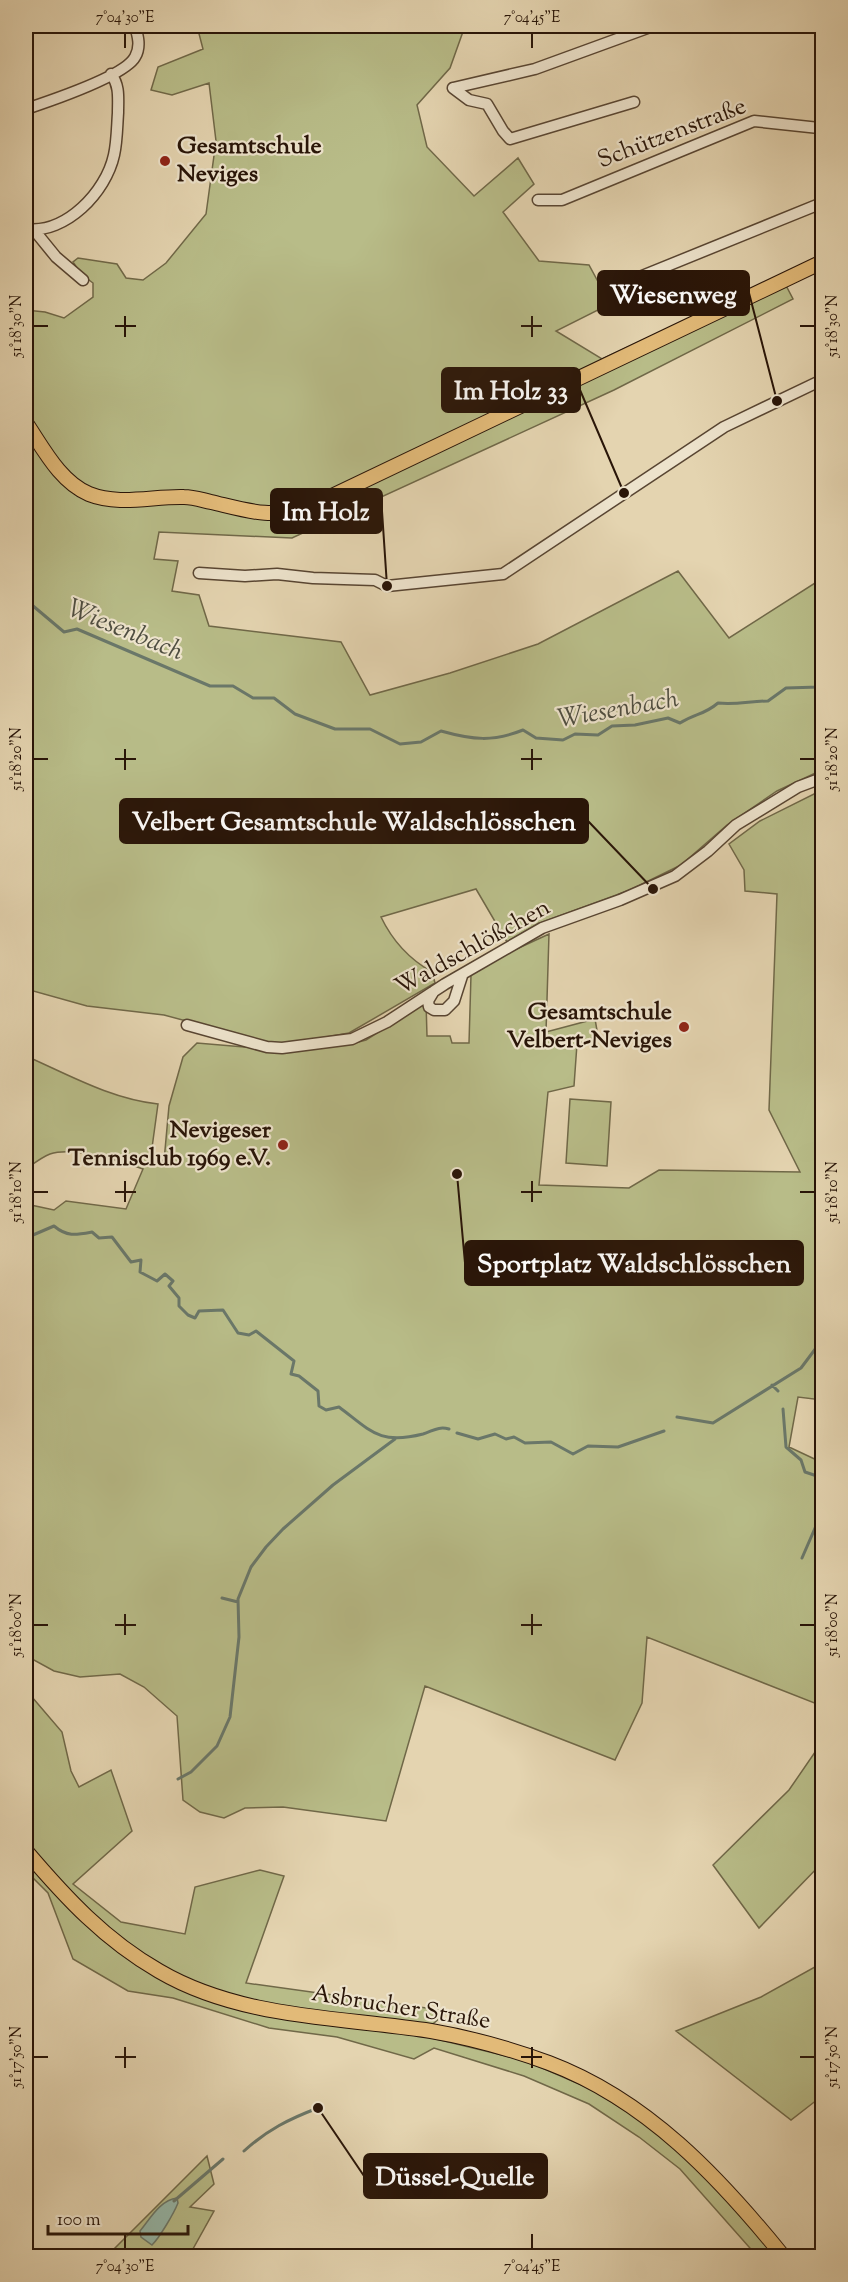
<svg xmlns="http://www.w3.org/2000/svg" width="848" height="2282" viewBox="0 0 848 2282" font-family="'Sorts Mill Goudy',serif">
  <style>
    .green { fill: #b8bc88; stroke: #706848; stroke-width: 1.5 }
    .water { fill: #95b8aa; stroke: #6a7769; stroke-width: 1.5 }
    .lines { fill: none; stroke-linecap: round; stroke-linejoin: round }
    .stream { stroke: #6a7769; stroke-width: 3 }
    .minor-casing { stroke: #584532; stroke-width: 13 }
    .major-casing { stroke: #291508; stroke-width: 16 }
    .minor { stroke: #ede3cc; stroke-width: 10 }
    .major { stroke: #e2ba78; stroke-width: 14 }
    .ticks { fill: none; stroke: #291508; stroke-width: 2 }
    .poi-dot { fill: #8f2418; stroke: #ede3cc; stroke-width: 2 }
    .labels { text-anchor: middle; dominant-baseline: central; stroke-width: 4.5; stroke-linejoin: round; paint-order: stroke }
    .street-label { font-size: 24px; fill: #291508; stroke: #ede3cc }
    .poi-label { font-size: 24px; font-weight: bold; fill: #291508; stroke: #ede3cc; text-anchor: end }
    .water-label { font-size: 26px; font-style: italic; fill: #4f4e41; stroke: #ede3cc }
    .leader { fill: none; stroke: #291508; stroke-width: 2 }
    .callout-dot { fill: #291508; stroke: #ede3cc; stroke-width: 2 }
    .callout { fill: #291508; stroke: #291508; stroke-width: 2 }
    .callout-label { font-size: 26px; text-anchor: middle; font-weight: bold; fill: #fff }
    .neatline { fill: none; stroke: #291508; stroke-width: 2 }
    .ticks-label { font-size: 15px; text-anchor: middle; fill: #291508 }
  </style>
  <rect width="100%" height="100%" fill="#e4d4b0"/>
  <filter id="stains"><feTurbulence type="fractalNoise" baseFrequency=".00333" numOctaves="4"/><feColorMatrix values="0 0 0 0 .2 0 0 0 0 .09 0 0 0 0 .02 0 0 0 .5 -.17"/></filter>
  <radialGradient id="worn" r=".72"><stop offset=".6" stop-color="#630" stop-opacity="0"/><stop offset="1" stop-color="#630" stop-opacity=".3"/></radialGradient>
  <path class="green" d="M197 26H465L450 68 417 105 427 147 474 196 518 158 534 184 503 212 539 261 589 265 610 304 556 331 602 359 781 276 793 299 614 390 292 538 159 532 154 559 178 561 172 591 199 595 209 626 341 642 370 695 450 673 538 644 678 571 729 638 815 583H822V770L777 791 727 825 681 865 630 890 540 923 507 942 476 889 381 917C393 942 409 959 432 972L435 983 349 1033 285 1044 268 1043 164 1015 87 1006 26 989V310L45 312 64 318 93 297V283L81 274 73 262 78 258 117 264 126 278 143 280 166 263 206 214 216 141 209 83 172 95 151 90 158 67 203 49Z
    M822 790V1400L798 1397 789 1447 821 1462 822 1706 647 1637 642 1703 615 1760 425 1686 386 1821 283 1807 245 1808 224 1818 200 1812 183 1800 177 1716 144 1687 120 1674 80 1677 54 1671 32 1659 26 1643V1204L54 1210 66 1201 126 1209 143 1169C120 1161 74 1146 50 1154 42 1157 33 1164 26 1169V996L28 997 26 1056C69 1075 111 1099 158 1104L151 1155 164 1161 169 1106 183 1057 197 1043 291 1051 351 1044 366 1040 426 1002 427 1036H450L452 1043H469L471 975 510 952 549 934 546 1032 595 1019 598 1036 577 1044 574 1086 548 1092 539 1185 629 1188 659 1170 800 1172 769 1110 777 894 745 891 744 870 729 844 760 821Z
    M570 1099 611 1102 607 1166 566 1163Z
    M26 1690 62 1732 71 1771 79 1787 111 1770 132 1831 73 1884 121 1922 185 1934 195 1887 260 1870 284 1876 246 1983 448 2011 420 2035 526 2061 593 2090 645 2123 691 2160 748 2221 776 2256H757L680 2169 639 2137 589 2104 524 2076 434 2048 414 2059 337 2037 269 2028 173 1998 128 1991 73 1959 48 1893 26 1871Z
    M822 1742V1863L759 1928 713 1865 789 1790Z
    M822 1963V2096L791 2120 676 2031 761 1997Z
    M207 2156 214 2184 190 2207 214 2211 189 2256H107Z"/>
  <path class="water" d="M177 2198 178 2203C174 2213 160 2237 152 2245L141 2237 140 2231C150 2219 160 2200 177 2198Z"/>
  <g class="lines">
    <path class="stream" d="M26 600 64 632 77 629 210 686H233L253 698H274L295 714 335 729H370L400 744 421 742 441 731C473 740 493 742 523 730L536 738 563 740 575 734 598 735 612 726 635 725 668 718 680 723C696 713 704 715 718 703 736 705 751 701 768 701L786 688 819 687 822 685
      M26 1238 54 1226C67 1237 76 1235 92 1232L99 1238 112 1237 131 1262 141 1260 140 1272 157 1281 165 1274 173 1281 169 1286 179 1298V1306L188 1315 195 1318 199 1311 223 1310 238 1333 249 1335 256 1331 294 1361 291 1374 299 1376 318 1391 319 1406 326 1410 339 1407C371 1431 379 1445 423 1434 433 1431 438 1426 449 1429
      M822 1321 819 1326 822 1334
      M772 1385 778 1391
      M783 1409 786 1447 801 1460 805 1472 817 1476 822 1484
      M677 1417 713 1423 801 1368 822 1340
      M457 1433 478 1439 495 1434 506 1439 514 1437 525 1443 551 1442 573 1454 588 1446 618 1447 664 1431
      M802 1558 819 1519 822 1517
      M222 1598 238 1602
      M178 1779 191 1772 217 1746 230 1717 239 1637 238 1599 251 1567 266 1547 283 1529 333 1485 395 1439
      M244 2151C267 2130 289 2119 318 2108
      M174 2201 223 2159"/>
    <g class="minor-casing">
      <path id="minor" d="M453 88 469 100 487 104 503 131 510 139 634 102
        M453 88 535 69 653 26
        M26 109C47 102 125 76 135 57 141 47 138 36 135 26
        M538 200H562L754 121 819 128 822 131
        M26 229C66 234 106 192 114 155 117 142 117 127 118 113 118 98 120 86 111 74
        M34 230 56 257 83 280
        M620 285 822 203
        M199 573 245 576 277 574 313 578 375 580 387 586 503 574 724 427 822 380
        M434 991 428 1001 429 1007 434 1010H445L454 1001 462 976
        M187 1025 267 1047 282 1048 352 1039 387 1022 445 984 542 928 620 900 675 876 708 851 736 825 798 787 822 778"/>
    </g>
    <g class="major-casing">
      <path id="major" d="M26 423C43 448 60 482 89 494 119 506 153 496 184 497 193 497 202 500 211 502 249 511 270 519 309 507L822 262
        M26 1851C66 1898 105 1940 159 1971 241 2019 341 2017 431 2031 472 2038 511 2049 549 2063 647 2100 719 2177 783 2256"/>
    </g>
    <use href="#minor" class="minor"/>
    <use href="#major" class="major"/>
  </g>
  <path class="ticks" d="M125 33V48M532 33V48M125 316V337M532 316V337M33 326H48M115 326H136M521 326H542M800 326H815M125 749V770M532 749V770M33 759H48M115 759H136M521 759H542M800 759H815M125 1181V1202M532 1181V1202M33 1192H48M115 1192H136M521 1192H542M800 1192H815M125 1614V1635M532 1614V1635M33 1625H48M115 1625H136M521 1625H542M800 1625H815M125 2047V2068M532 2047V2068M33 2057H48M115 2057H136M521 2057H542M800 2057H815M125 2234V2249M532 2234V2249"/>
  <g class="poi-dot">
    <circle cx="165" cy="161" r="6"/>
    <circle cx="684" cy="1027" r="6"/>
    <circle cx="283" cy="1145" r="6"/>
  </g>
  <g class="labels">
    <g class="street-label">
      <text transform="translate(672 134) rotate(-21)">Schützenstraße</text>
      <text transform="translate(473 948) rotate(-29)">Waldschlößchen</text>
      <text transform="translate(401 2008) rotate(9)">Asbrucher Straße</text>
    </g>
    <g class="poi-label">
      <text x="177" y="147" text-anchor="start">Gesamtschule<tspan x="177" dy="28">Neviges</tspan></text>
      <text x="672" y="1013">Gesamtschule<tspan x="672" dy="28">Velbert-Neviges</tspan></text>
      <text x="271" y="1131">Nevigeser<tspan x="271" dy="28">Tennisclub 1969 e.V.</tspan></text>
    </g>
    <g class="water-label">
      <text transform="translate(125 631) rotate(22)">Wiesenbach</text>
      <text transform="translate(618 710) rotate(-10)">Wiesenbach</text>
    </g>
  </g>
  <path class="leader" d="M777 401L749 293M624 493L580 390M387 586L382 511M653 889L588 821M457 1174L465 1263M318 2108L364 2176"/>
  <g class="callout-dot">
    <circle cx="777" cy="401" r="6"/>
    <circle cx="624" cy="493" r="6"/>
    <circle cx="387" cy="586" r="6"/>
    <circle cx="653" cy="889" r="6"/>
    <circle cx="457" cy="1174" r="6"/>
    <circle cx="318" cy="2108" r="6"/>
  </g>
  <g class="callout">
    <rect x="598" y="271" width="151" height="44" rx="6"/>
    <rect x="442" y="368" width="138" height="44" rx="6"/>
    <rect x="271" y="489" width="111" height="44" rx="6"/>
    <rect x="120" y="799" width="468" height="44" rx="6"/>
    <rect x="465" y="1241" width="338" height="44" rx="6"/>
    <rect x="364" y="2154" width="183" height="44" rx="6"/>
  </g>
  <g class="callout-label">
    <text x="673" y="303">Wiesenweg</text>
    <text x="511" y="399">Im Holz 33</text>
    <text x="326" y="520">Im Holz</text>
    <text x="354" y="830">Velbert Gesamtschule Waldschlösschen</text>
    <text x="634" y="1272">Sportplatz Waldschlösschen</text>
    <text x="455" y="2185">Düssel-Quelle</text>
  </g>
  <rect width="848" height="2282" fill="none" stroke="#e4d4b0" stroke-width="66"/>
  <path d="M48 2225v9h140v-9" fill="none" stroke="#291508" stroke-width="3"/>
  <text x="57" y="2225" font-size="18" fill="#291508" stroke="#ede3cc" stroke-width="4.5" paint-order="stroke">100 m</text>
  <rect x="33" y="33" width="782" height="2216" class="neatline"/>
  <g class="ticks-label">
    <text x="125" y="22">7°04'30"E</text>
    <text x="532" y="22">7°04'45"E</text>
    <text transform="translate(16 326) rotate(-90)" y="5">51°18'30"N</text>
    <text transform="translate(832 326) rotate(-90)" y="5">51°18'30"N</text>
    <text transform="translate(16 759) rotate(-90)" y="5">51°18'20"N</text>
    <text transform="translate(832 759) rotate(-90)" y="5">51°18'20"N</text>
    <text transform="translate(16 1192) rotate(-90)" y="5">51°18'10"N</text>
    <text transform="translate(832 1192) rotate(-90)" y="5">51°18'10"N</text>
    <text transform="translate(16 1625) rotate(-90)" y="5">51°18'00"N</text>
    <text transform="translate(832 1625) rotate(-90)" y="5">51°18'00"N</text>
    <text transform="translate(16 2057) rotate(-90)" y="5">51°17'50"N</text>
    <text transform="translate(832 2057) rotate(-90)" y="5">51°17'50"N</text>
    <text x="125" y="2271">7°04'30"E</text>
    <text x="532" y="2271">7°04'45"E</text>
  </g>
  <rect width="100%" height="100%" filter="url(#stains)"/>
  <rect width="100%" height="100%" fill="url(#worn)"/>
</svg>
